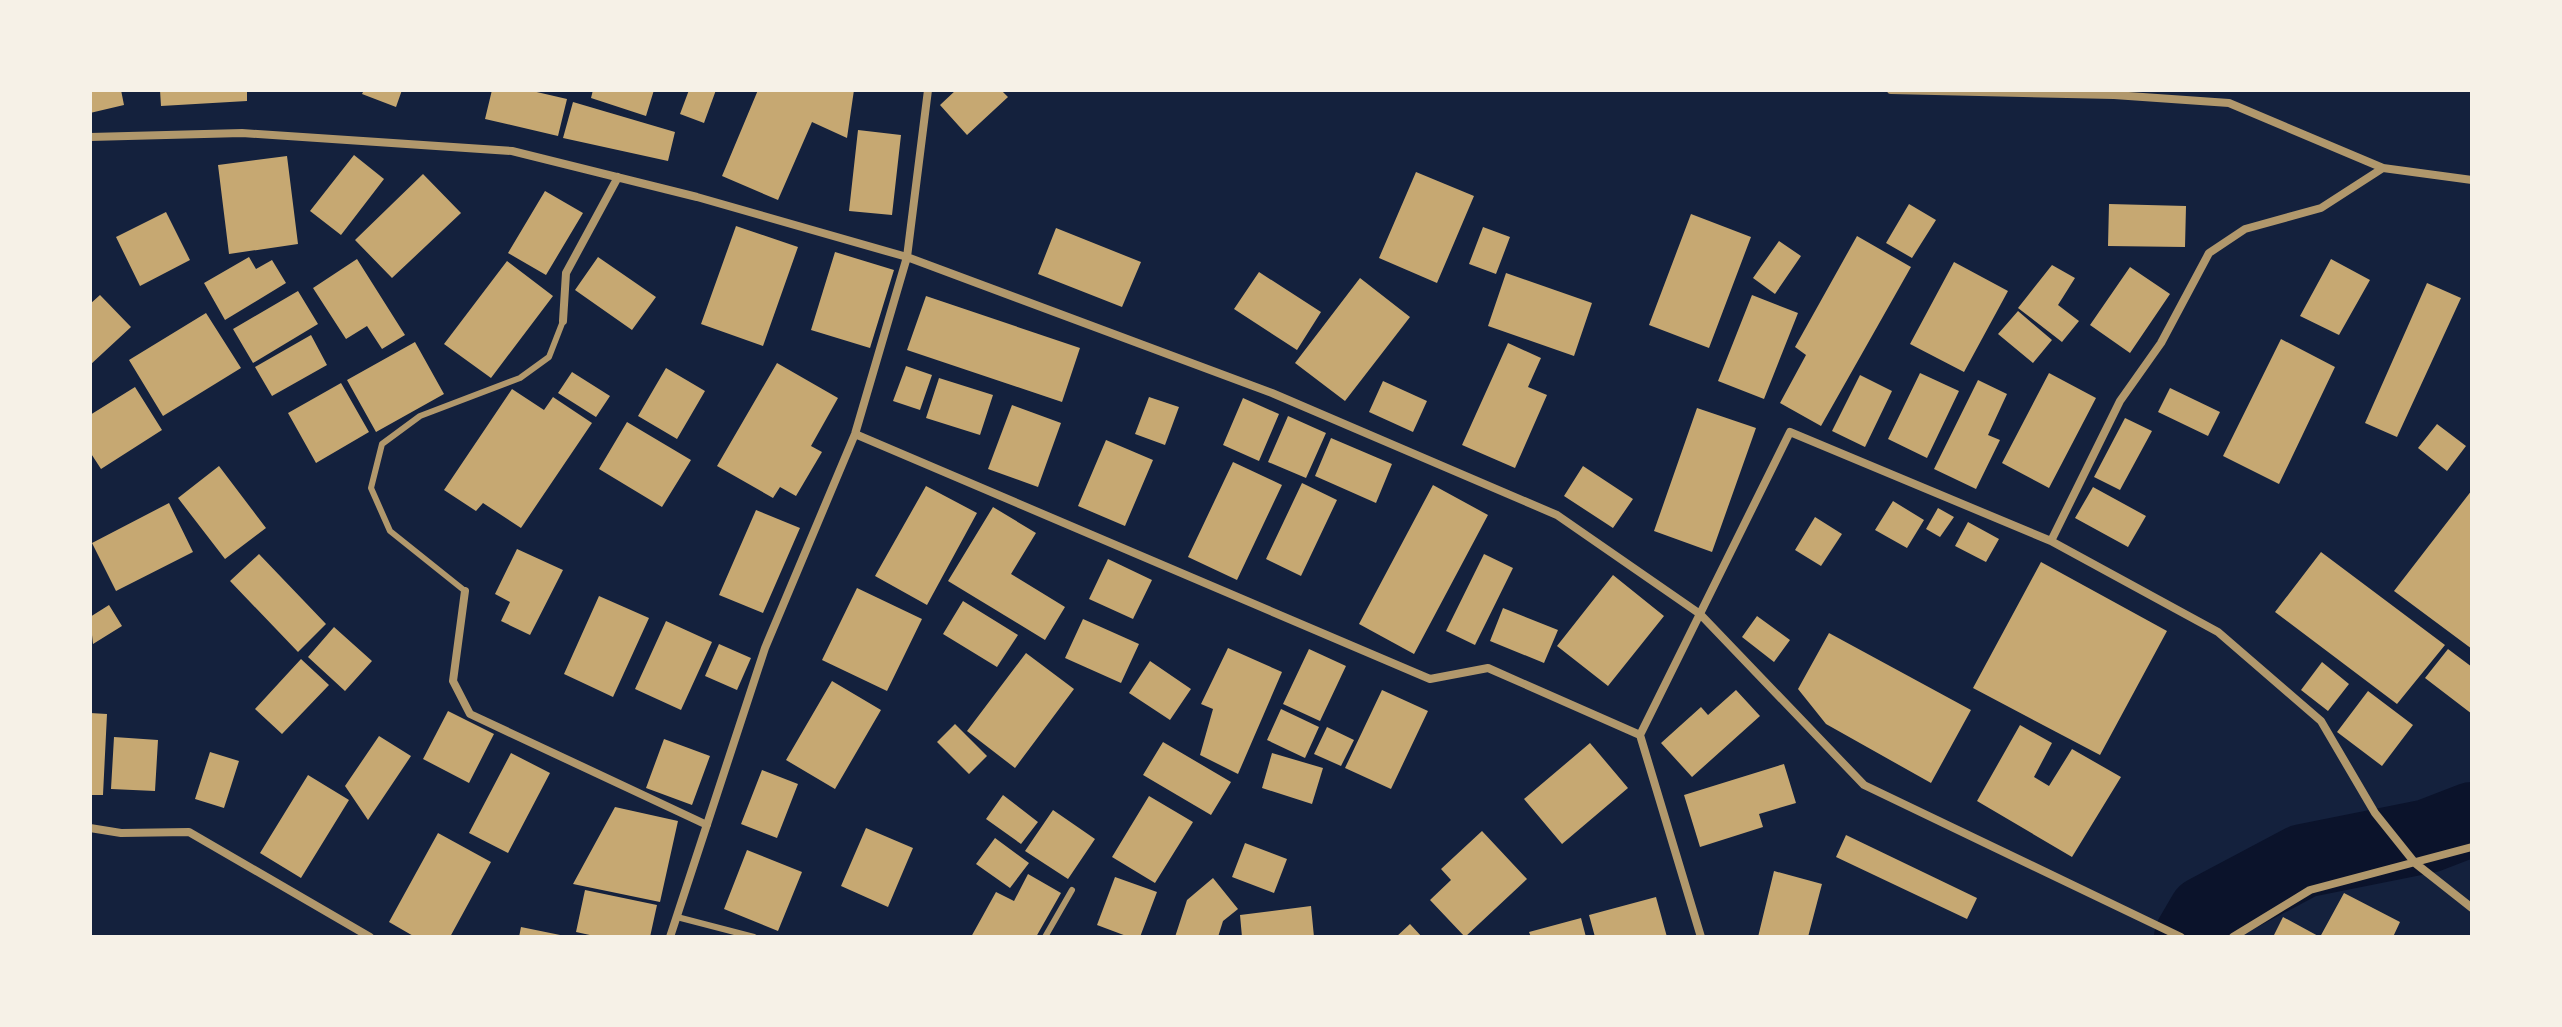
<svg xmlns="http://www.w3.org/2000/svg" width="2562" height="1027" viewBox="0 0 2562 1027" font-family="Manrope,sans-serif">
  <style>
    .lines { fill: none; stroke-linecap: round; stroke-linejoin: round }
    .river { stroke: #0b132b; stroke-width: 74 }
    .building { fill: #c6a872 }
    .service { stroke: #b1986c; stroke-width: 6 }
    .minor { stroke: #b1986c; stroke-width: 8 }
  </style>
  <rect width="100%" height="100%" fill="#14213d"/>
  <g class="lines">
    <path class="river" d="M2191 937 2205 913 2303 861 2428 836 2472 819"/>
  </g>
  <path class="building" d="M90 90H121L124 105 90 113Z
    M160 90H247V101L161 106Z
    M364 90H402L396 107 362 94Z
    M492 90H528L567 99 558 136 485 119Z
    M593 90H654L646 116 591 98Z
    M689 90H716L704 123 680 114Z
    M758 90H854L847 138 812 122 778 200 722 176Z
    M956 90H1001L1008 97 967 135 940 105Z
    M573 102 675 132 668 161 563 138Z
    M858 130 901 135 892 215 849 211Z
    M354 155 384 179 341 235 310 211Z
    M287 156 298 244 229 254 218 165Z
    M1416 172 1474 196 1437 283 1379 258Z
    M423 174 461 213 392 278 355 240Z
    M545 191 583 213 546 275 508 253Z
    M1909 204 1936 220 1912 258 1886 243Z
    M2109 204 2186 206 2185 247 2108 246Z
    M166 212 190 260 140 286 116 237Z
    M1691 214 1751 237 1709 348 1649 325Z
    M736 226 798 247 763 346 701 324Z
    M1483 227 1510 237 1496 274 1469 264Z
    M1056 228 1141 262 1122 307 1038 274Z
    M1857 236 1911 267 1821 426 1780 403 1806 355 1795 347Z
    M1779 241 1801 256 1775 294 1753 278Z
    M835 252 894 270 870 348 811 330Z
    M249 257 256 269 272 260 286 283 225 320 204 283Z
    M598 257 656 297 632 330 575 290Z
    M357 259 405 335 382 349 367 326 346 339 313 288Z
    M2331 259 2370 280 2339 335 2300 316Z
    M507 261 553 296 491 378 444 344Z
    M1954 262 2008 291 1964 372 1910 344Z
    M2052 265 2075 278 2058 305 2079 321 2062 342 2018 308Z
    M2130 267 2170 294 2130 353 2090 325Z
    M1259 272 1321 312 1297 350 1234 309Z
    M1506 273 1592 303 1574 356 1488 326Z
    M1360 278 1410 317 1345 401 1295 363Z
    M2427 283 2461 298 2397 437 2365 423Z
    M298 291 318 324 253 363 233 329Z
    M100 295 131 327 90 365V304Z
    M1752 295 1798 313 1764 399 1718 381Z
    M926 296 1080 348 1062 402 907 350Z
    M2018 311 2052 340 2033 363 1998 334Z
    M206 313 241 368 163 416 129 360Z
    M311 335 327 365 272 396 255 367Z
    M2281 339 2335 367 2279 484 2223 456Z
    M415 342 444 394 376 432 347 380Z
    M1508 343 1541 358 1528 387 1547 395 1515 468 1462 445Z
    M777 363 838 398 811 446 822 452 796 496 780 487 773 498 717 466Z
    M906 366 932 375 920 410 893 401Z
    M666 368 705 391 677 439 638 416Z
    M572 372 610 396 596 417 558 393Z
    M1920 373 1959 391 1927 458 1888 439Z
    M2049 373 2096 398 2049 488 2002 463Z
    M1860 375 1892 391 1865 447 1832 431Z
    M939 378 993 395 980 435 926 418Z
    M1978 380 2007 394 1988 435 2000 440 1976 489 1934 469Z
    M1383 381 1427 401 1413 432 1369 412Z
    M341 383 369 432 316 463 288 413Z
    M135 387 162 430 101 469 90 452V415Z
    M2170 388 2220 412 2208 436 2158 412Z
    M512 389 544 410 553 397 592 423 521 528 483 503 476 511 444 490Z
    M1149 397 1179 407 1165 445 1135 434Z
    M1243 398 1279 414 1259 461 1223 445Z
    M1012 405 1061 423 1038 487 988 469Z
    M1697 408 1756 428 1712 552 1654 531Z
    M1288 416 1326 433 1306 478 1268 462Z
    M2125 418 2152 431 2120 490 2094 477Z
    M627 422 691 460 662 507 599 469Z
    M2437 424 2466 446 2447 471 2418 448Z
    M1331 438 1392 464 1376 503 1315 476Z
    M1106 440 1153 460 1125 526 1078 506Z
    M1233 462 1282 485 1237 580 1188 557Z
    M219 466 266 528 225 559 178 498Z
    M1583 466 1633 499 1613 528 1564 496Z
    M1302 483 1337 500 1301 576 1266 559Z
    M1433 485 1488 515 1414 654 1359 624Z
    M926 486 977 513 927 605 875 576Z
    M2093 487 2146 516 2128 547 2075 518Z
    M2472 490V649L2394 591Z
    M1893 501 1924 520 1907 548 1875 530Z
    M169 503 193 552 116 591 92 543Z
    M993 507 1036 533 1011 574 1065 607 1045 640 948 581Z
    M1938 508 1954 517 1940 537 1926 529Z
    M756 510 800 528 763 613 719 595Z
    M1815 517 1842 534 1821 566 1795 550Z
    M1968 522 1999 539 1986 562 1955 546Z
    M517 549 563 570 530 635 501 621 510 602 495 594Z
    M2321 552 2445 645 2397 704 2275 612Z
    M259 554 326 624 298 652 230 581Z
    M1484 554 1513 568 1475 645 1446 631Z
    M1108 559 1152 580 1133 619 1089 599Z
    M2041 562 2167 631 2100 755 1973 688Z
    M1613 575 1664 616 1608 686 1557 646Z
    M857 588 922 619 887 691 822 660Z
    M599 596 649 618 613 697 564 674Z
    M963 601 1018 635 997 667 943 634Z
    M109 605 122 626 93 644 90 617Z
    M1503 608 1558 630 1544 663 1490 641Z
    M1757 616 1790 640 1774 662 1742 637Z
    M1083 619 1139 644 1121 683 1065 658Z
    M666 621 712 642 681 710 635 689Z
    M334 627 372 661 345 691 308 657Z
    M1829 633 1971 710 1931 783 1826 724 1798 689Z
    M719 644 751 658 737 690 705 676Z
    M1228 648 1282 672 1238 774 1200 755 1213 709 1201 704Z
    M1309 649 1346 666 1320 721 1283 704Z
    M2448 649 2472 667V714L2425 678Z
    M1026 653 1074 689 1015 768 967 731Z
    M301 659 329 685 282 734 255 709Z
    M1150 661 1191 689 1170 720 1129 693Z
    M2322 662 2349 684 2328 711 2301 690Z
    M832 681 881 710 835 789 786 760Z
    M1382 690 1428 711 1391 789 1345 768Z
    M1736 690 1760 716 1692 777 1661 743 1701 707 1708 715Z
    M2368 691 2413 725 2382 766 2337 732Z
    M1281 709 1319 727 1305 758 1267 740Z
    M448 711 494 734 469 783 423 759Z
    M90 713 107 714 103 795H90Z
    M955 724 987 756 969 774 937 742Z
    M2020 725 2052 743 2034 777 2049 786 2072 749 2121 777 2072 857 1977 801Z
    M1327 727 1354 740 1341 766 1314 754Z
    M379 736 411 756 368 820 345 786Z
    M114 737 158 740 155 791 111 789Z
    M664 739 710 756 692 805 646 788Z
    M1163 742 1231 782 1211 815 1143 775Z
    M1590 743 1628 788 1562 844 1524 799Z
    M210 752 239 761 224 808 195 799Z
    M511 753 550 773 508 853 469 833Z
    M1272 753 1323 768 1312 804 1262 788Z
    M1784 764 1796 803 1759 814 1763 827 1700 847 1684 795Z
    M762 770 798 784 777 838 741 824Z
    M308 775 349 800 301 878 260 853Z
    M1003 795 1038 822 1021 844 986 819Z
    M1149 796 1193 822 1155 883 1112 857Z
    M615 807 678 821 660 902 573 884Z
    M1053 810 1095 839 1068 879 1025 851Z
    M866 828 913 848 888 907 841 886Z
    M1482 831 1527 879 1465 937 1430 900 1451 880 1441 869Z
    M438 833 491 862 450 937H415L389 922Z
    M1846 835 1977 898 1967 919 1836 857Z
    M995 838 1029 863 1010 888 976 864Z
    M1245 843 1287 859 1274 893 1232 877Z
    M747 850 802 872 778 931 724 909Z
    M1774 871 1822 884 1808 937H1758Z
    M1028 874 1061 893 1036 937H971L996 892 1014 901Z
    M1115 877 1157 892 1140 937H1129L1097 925Z
    M1213 878 1238 909 1223 921 1218 937H1175L1187 900Z
    M585 890 657 905 650 937H599L576 932Z
    M2344 893 2400 922 2393 937H2273L2283 917 2320 937Z
    M1656 897 1667 937H1595L1589 915Z
    M1311 906 1314 937H1242L1240 915Z
    M1581 918 1586 937H1531L1529 932Z
    M1410 924 1422 937H1396Z
    M521 927 565 936V937H519Z"/>
  <g class="lines">
    <path class="service" d="M465 591 390 531 371 488 382 444 420 416 520 378 549 357 563 321
      M677 917 754 937
      M1045 937 1072 890"/>
    <path class="minor" d="M1891 90 2114 95 2229 103 2383 168 2472 180
      M90 137 242 133 512 151 697 197 907 257 1272 393 1557 515 1700 614 1864 785 2181 937
      M563 321 566 273 618 177
      M855 434 1430 679 1488 668 1640 735
      M2051 541 2120 401 2161 343 2209 253 2245 229 2321 208 2383 168
      M465 591 453 681 470 714 707 825
      M90 828 121 833 189 832 370 937
      M670 937 765 648 855 434 907 257 928 90
      M1701 937 1640 735 1790 432 2051 541 2218 632 2321 721 2375 813 2415 863 2472 908
      M2233 937 2310 890 2472 847"/>
  </g>
  <rect width="2562" height="1027" fill="none" stroke="#f6f1e7" stroke-width="184"/>
</svg>
